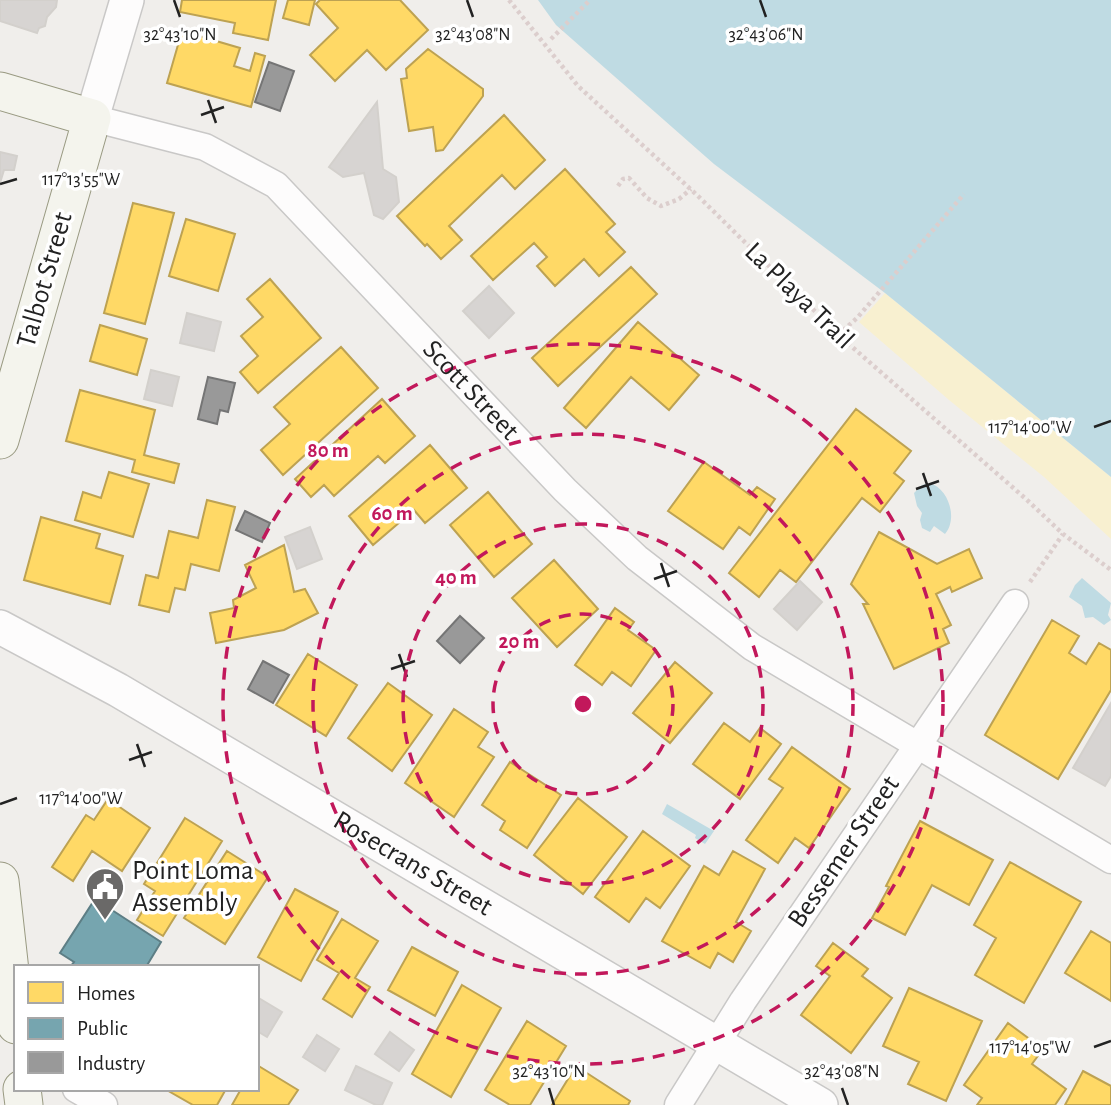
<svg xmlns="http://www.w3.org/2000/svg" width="1111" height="1105" viewBox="0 0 1111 1105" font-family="'Alegreya Sans',sans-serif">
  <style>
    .sand { fill: #f8f0d0 }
    .water { fill: #bfdbe3 }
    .homes { fill: #ffd966; stroke: #bda252; stroke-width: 2 }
    .public { fill: #76a5af; stroke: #5d7e85; stroke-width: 2 }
    .industry { fill: #999; stroke: #757575; stroke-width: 2 }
    .building { fill: #d7d4d2; stroke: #d3d0cc; stroke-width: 2 }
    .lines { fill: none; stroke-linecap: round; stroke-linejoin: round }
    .minor-casing { stroke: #c9c8c7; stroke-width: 29 }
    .tertiary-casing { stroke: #c9c8c7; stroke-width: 36 }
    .secondary-casing { stroke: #999a82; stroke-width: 39 }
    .path { stroke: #dccecd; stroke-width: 4.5; stroke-dasharray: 3.5 3.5; stroke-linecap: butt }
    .minor { stroke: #fdfcfc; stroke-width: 26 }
    .tertiary { stroke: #fdfcfc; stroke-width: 33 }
    .secondary { stroke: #f4f4ed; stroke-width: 37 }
    .ticks { fill: none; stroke: #222; stroke-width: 2.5 }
    .ring { fill: none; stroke: #c2185b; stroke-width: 3.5; stroke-dasharray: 12 9 }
    .labels { text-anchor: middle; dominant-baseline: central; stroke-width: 7; stroke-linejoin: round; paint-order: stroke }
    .street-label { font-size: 28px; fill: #222; stroke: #fff }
    .poi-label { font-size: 28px; fill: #222; stroke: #fff; text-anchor: start }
    .ticks-label { font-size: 18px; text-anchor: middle; fill: #222; stroke: #fff; stroke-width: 7; stroke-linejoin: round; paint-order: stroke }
    .centre { fill: #c2185b; stroke: #fff; stroke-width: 3.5 }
    .ring-label { font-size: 21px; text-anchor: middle; font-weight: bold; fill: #c2185b; stroke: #fff; stroke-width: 7; stroke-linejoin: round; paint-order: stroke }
  </style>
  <rect width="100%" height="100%" fill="#f0eeeb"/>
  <path class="sand" d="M885 293 1111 477V539L1044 477 949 400 859 322Z"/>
  <path class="water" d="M538 0H1111V477L885 293 714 164 556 25Z
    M930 483C949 489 958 519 945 534L934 526 930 532 922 528 920 520 922 513 917 506 914 493 922 485Z
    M1082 578 1111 603 1108 615 1111 620 1104 625 1093 617 1085 618 1082 606 1069 597 1075 585Z
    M667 804 714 831 705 844 695 838 696 835 662 814Z"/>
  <path class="homes" d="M182 0H276L268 40 233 33 235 23 180 12Z
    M288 0H315L309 25 283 18Z
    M320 0H400L428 30 386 70 367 50 335 81 310 55 338 28 316 4Z
    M182 31 240 48 234 66 250 71 255 53 265 56 251 107 167 83Z
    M428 49 483 89V96L443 150 436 151 433 127 409 131 401 79 407 78 406 69Z
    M504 115 545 160 515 189 502 175 449 226 462 240 441 259 427 244 425 246 397 216Z
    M565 169 615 224 606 232 625 252 599 276 584 259 555 286 537 266 547 257 534 243 493 280 471 256Z
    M133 203 174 213 145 324 104 313Z
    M186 219 235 234 218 291 169 276Z
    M631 267 657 294 558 386 532 358Z
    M270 279 321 338 258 393 240 372 258 356 241 336 263 317 247 299Z
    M638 322 699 375 669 410 631 377 586 428 564 408Z
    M100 325 147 339 137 375 90 361Z
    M341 347 378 388 283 475 261 450 290 424 274 407Z
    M80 390 155 410 144 455 179 464 174 483 132 472 135 460 66 441Z
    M382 399 415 436 385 463 378 456 334 496 324 485 311 497 295 479Z
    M856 409 911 451 894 473 904 481 880 512 862 498 796 582 780 570 759 597 729 573Z
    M430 445 467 488 425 523 414 510 373 545 349 516Z
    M704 462 750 495 757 487 775 499 750 535 739 527 723 549 668 511Z
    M109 472 149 484 133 537 75 520 83 492 101 498Z
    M488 492 532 544 494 577 450 525Z
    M207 500 235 507 219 571 191 564 185 590 175 588 169 612 139 605 146 575 158 578 169 531 198 538Z
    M41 517 100 534 96 548 123 556 110 604 24 580Z
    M879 532 937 564 969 549 982 578 952 592 950 587 936 594 951 625 943 629 949 643 894 669 863 604H868L851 584Z
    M284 545 294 592 305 589 318 613 284 630 216 643 210 613 234 608 233 600 256 588 245 565Z
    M554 560 598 609 557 647 512 598Z
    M615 608 634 622 628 630 656 650 631 686 612 672 602 685 575 665Z
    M1052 620 1079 636 1069 653 1086 664 1099 643 1111 650V690L1058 779 985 735Z
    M308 654 357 685 326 736 276 705Z
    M675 662 712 693 670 743 633 713Z
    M388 683 432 715 392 771 348 738Z
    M454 709 488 732 478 747 494 757 454 817 405 783Z
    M724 723 750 742 760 728 781 744 740 799 693 764Z
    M792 747 850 789 809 848 795 838 778 863 746 840 783 788 769 779Z
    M510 762 561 795 527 848 500 830 505 821 482 805Z
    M578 798 627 837 583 894 534 855Z
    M108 799 150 828 122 871 92 851 73 881 52 867 86 815 94 820Z
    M185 818 222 841 163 936 137 920 155 891 144 884Z
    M920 821 993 860 969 905 932 885 905 935 872 918 889 887 886 886Z
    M643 831 690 866 660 908 646 898 629 922 595 897Z
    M227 851 268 877 225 944 184 918Z
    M733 851 765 869 736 922 751 931 733 962 718 953 710 968 662 941 704 866 719 875Z
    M1010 862 1081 902 1024 1003 975 975 996 938 974 925Z
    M295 889 338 912 301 981 258 957Z
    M342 919 378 941 355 978 370 987 352 1017 323 999 339 973 317 960Z
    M1091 931 1111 943V1001L1065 973Z
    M833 943 868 969 862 976 892 998 851 1053 801 1015 830 976 816 966Z
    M412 947 458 972 435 1016 388 990Z
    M462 985 501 1008 451 1097 412 1074Z
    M909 988 982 1021 946 1101 908 1084 919 1062 883 1046Z
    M527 1021 566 1046 530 1105H510L485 1090Z
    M1008 1023 1043 1049 1032 1064 1066 1089 1055 1105H977L982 1098 964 1085Z
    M257 1065 298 1090 288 1105H232L241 1089H257Z
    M576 1066 630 1101 628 1105H552Z
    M1083 1071 1111 1086V1105H1065Z
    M165 1089H226L217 1105H193Z"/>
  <path class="public" d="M95 899 161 942 146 967H70L74 962 60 953Z"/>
  <path class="industry" d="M269 62 294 71 280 111 255 102Z
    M208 377 235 383 228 412 220 410 217 424 198 419Z
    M245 511 270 523 262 542 236 530Z
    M460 616 484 638 460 663 437 641Z
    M263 661 289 675 273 703 248 689Z"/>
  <path class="building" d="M0 0H57L56 7 47 17 45 26 39 28 37 33 0 21Z
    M377 102 383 169 396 177 399 202 383 219 374 215 364 173 343 177 329 167Z
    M0 152 17 156 14 170H4L0 183Z
    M489 286 514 313 489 338 463 311Z
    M187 313 221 322 214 351 180 343Z
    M151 370 179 377 172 406 144 399Z
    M310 527 322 559 297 569 285 537Z
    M800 581 822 602 797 630 774 609Z
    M1111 703V776L1105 786 1073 768Z
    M257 997 282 1012 267 1037 257 1031Z
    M390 1032 414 1050 399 1071 375 1054Z
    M317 1035 339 1049 325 1071 303 1057Z
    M356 1066 392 1083 382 1105H376L345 1090Z"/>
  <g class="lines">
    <g class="minor-casing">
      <g id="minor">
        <path id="s1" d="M92 118 205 147 276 185 565 490 637 558 752 647 1111 860"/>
        <path d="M76 1089 104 1105"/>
        <path d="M678 1105 743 1001 1015 603"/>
      </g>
    </g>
    <g class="tertiary-casing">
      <g id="tertiary">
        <path d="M92 118 127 0"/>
        <path id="s2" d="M0 627 118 690 821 1105"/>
      </g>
    </g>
    <g class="secondary-casing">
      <path id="secondary" d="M0 91 92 118 0 440
        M0 881 16 1025
        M22 1089 24 1105"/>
    </g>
    <path class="path" d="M509 0 578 86 698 196 843 339 1026 499 1063 534 1111 570
      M551 39 590 0
      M618 186 623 179 629 178 647 198 661 206 679 199 691 189
      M838 335 857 318 964 194
      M1030 582 1063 534"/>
    <use href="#minor" class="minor"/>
    <use href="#tertiary" class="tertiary"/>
    <use href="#secondary" class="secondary"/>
  </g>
  <path class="ticks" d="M174 0 180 17M467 0 473 17M760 0 766 17M208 100 216 123M201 115 224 107M0 184 17 179M1094 427 1111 421M923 473 931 496M916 489 939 481M661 563 669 587M654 579 677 571M399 654 407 677M391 669 415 661M137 744 145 767M129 760 152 752M0 804 17 798M1094 1047 1111 1041M549 1088 554 1105M842 1088 848 1105"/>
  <g class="ring">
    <circle cx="583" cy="704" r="90"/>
    <circle cx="583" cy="704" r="180"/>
    <circle cx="583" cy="704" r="270"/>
    <circle cx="583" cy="704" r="360"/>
  </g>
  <defs>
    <g id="civic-pin" transform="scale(2.0125)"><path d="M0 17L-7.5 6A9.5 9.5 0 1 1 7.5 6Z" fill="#6a6968" stroke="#fff"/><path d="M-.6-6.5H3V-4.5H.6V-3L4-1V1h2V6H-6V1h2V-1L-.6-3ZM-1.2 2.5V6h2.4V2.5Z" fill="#fff"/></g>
  </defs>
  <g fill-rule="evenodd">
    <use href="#civic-pin" x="105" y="887"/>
  </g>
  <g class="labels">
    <g class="street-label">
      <text transform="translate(45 280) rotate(-74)">Talbot Street</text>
      <text transform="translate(799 296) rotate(44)">La Playa Trail</text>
      <text stroke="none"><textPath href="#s1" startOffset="480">Scott Street</textPath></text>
      <text transform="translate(844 852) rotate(-56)">Bessemer Street</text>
      <text stroke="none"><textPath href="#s2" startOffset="476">Rosecrans Street</textPath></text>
    </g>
    <g class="poi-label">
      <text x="132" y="871">Point Loma<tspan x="132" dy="32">Assembly</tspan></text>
    </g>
  </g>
  <g class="ticks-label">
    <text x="180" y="40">32°43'10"N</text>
    <text x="473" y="40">32°43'08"N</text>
    <text x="766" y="40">32°43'06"N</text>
    <text x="81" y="185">117°13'55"W</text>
    <text x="1030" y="433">117°14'00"W</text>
    <text x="81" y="804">117°14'00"W</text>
    <text x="1030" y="1053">117°14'05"W</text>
    <text x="549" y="1077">32°43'10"N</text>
    <text x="842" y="1077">32°43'08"N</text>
  </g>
  <circle cx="583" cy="704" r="10" class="centre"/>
  <g class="ring-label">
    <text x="328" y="457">80 m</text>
    <text x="392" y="520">60 m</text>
    <text x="456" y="584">40 m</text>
    <text x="519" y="648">20 m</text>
  </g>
  <rect x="14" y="965" width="245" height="126" fill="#ffffff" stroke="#a7a7a7" stroke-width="2"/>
  <rect x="28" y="982" width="35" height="21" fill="#ffd966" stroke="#a7a7a7" stroke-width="2"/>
  <text x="77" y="1000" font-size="21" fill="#222222">Homes</text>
  <rect x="28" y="1018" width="35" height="21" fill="#76a5af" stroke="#a7a7a7" stroke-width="2"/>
  <text x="77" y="1035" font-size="21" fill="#222222">Public</text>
  <rect x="28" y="1052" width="35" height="21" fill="#999999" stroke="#a7a7a7" stroke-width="2"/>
  <text x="77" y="1070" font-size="21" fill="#222222">Industry</text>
</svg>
